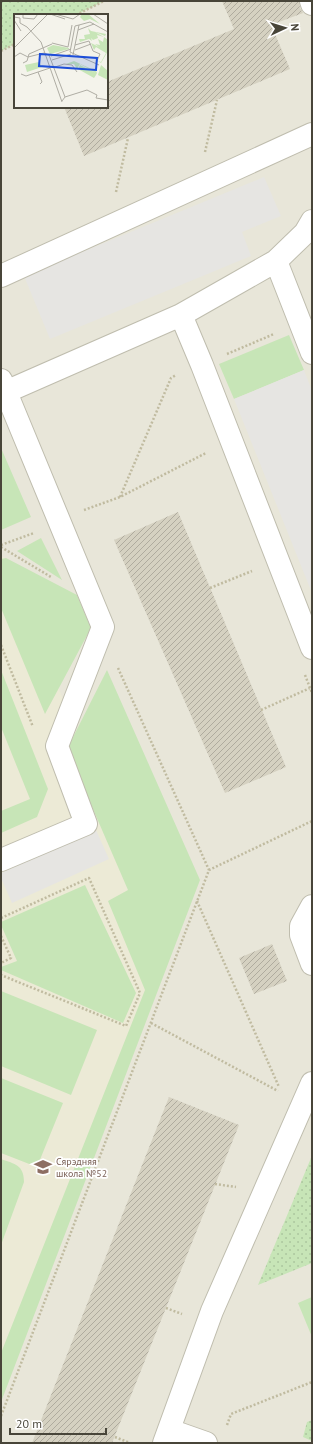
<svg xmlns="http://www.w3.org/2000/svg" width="313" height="1444" viewBox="0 0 313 1444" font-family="'PT Sans',sans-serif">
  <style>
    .residential { fill: #e8e6d9; fill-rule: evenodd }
    .education { fill: #ecead6 }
    .grass { fill: #c7e5b7 }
    .park { fill: url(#park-dots) }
    .parking { fill: #e6e5e2 }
    .building { fill: url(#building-hatch) }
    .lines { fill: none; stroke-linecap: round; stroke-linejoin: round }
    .minor-casing { stroke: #bfbdae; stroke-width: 24 }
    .path { stroke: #c0bba0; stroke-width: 2.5; stroke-dasharray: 2 2; stroke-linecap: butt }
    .minor { stroke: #fff; stroke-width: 22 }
    .labels { text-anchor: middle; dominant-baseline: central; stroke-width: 3.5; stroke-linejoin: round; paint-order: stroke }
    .education-label { font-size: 10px; fill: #785e54; stroke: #fff; text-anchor: start }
    .inset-road { fill: none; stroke: #afada4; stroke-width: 1 }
    .view { fill: #1d4ed8; fill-opacity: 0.15; stroke: #1d4ed8; stroke-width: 2 }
    .inset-edge { fill: none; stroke: #484539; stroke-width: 2 }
  </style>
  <defs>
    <pattern id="park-dots" width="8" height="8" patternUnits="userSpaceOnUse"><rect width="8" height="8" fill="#c7e5b7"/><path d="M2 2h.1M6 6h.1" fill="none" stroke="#acc69e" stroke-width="1.8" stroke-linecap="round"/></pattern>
    <pattern id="building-hatch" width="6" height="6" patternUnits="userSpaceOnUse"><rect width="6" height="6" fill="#d5d1c1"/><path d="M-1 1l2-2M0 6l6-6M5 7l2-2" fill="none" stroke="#afab9e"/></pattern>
  </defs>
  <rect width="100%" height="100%" fill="#f4f3eb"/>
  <path class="residential" d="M1 1H312V1443H1ZM15 15H107V107H15Z"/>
  <path class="education" d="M1 556 6 558 69 714 168 951 1 1382Z"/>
  <path class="grass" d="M289 335 304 370 234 399 219 364Z
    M1 448 31 517 1 530Z
    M41 538 62 580 17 551Z
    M6 558 77 595 91 628 45 714 1 608V559Z
    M1 670 48 789 37 817 1 833V811L30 799 1 727Z
    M107 670 200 880 1 1402V1353L145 990 108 901 128 890 67 749Z
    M85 885 136 993 123 1023 1 970V967L17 961 1 925V922Z
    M1 991 97 1030 71 1095 1 1066Z
    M1 1078 63 1103 37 1167 1 1153Z
    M1 1159C15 1164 24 1165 24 1182L1 1245Z
    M312 1297V1337L298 1303Z"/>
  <path class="park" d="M1 1H104L76 15H15V44L1 51Z
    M311 1158H312V1263L258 1285Z
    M312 1420V1441L303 1437 307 1422Z"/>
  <path class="parking" d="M264 177 281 216 242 232 251 256 50 339 24 276Z
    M304 370 312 391V593L234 399Z
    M96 830 109 859 12 903 1 878V873Z"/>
  <path class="building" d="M222 1H299L300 8 303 13 271 25 290 69 84 156 64 107H107V82L234 29Z
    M178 512 286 767 225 793 114 540Z
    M272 944 287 981 254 994 239 958Z
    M169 1097 239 1125 112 1443H32Z"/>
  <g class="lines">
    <g class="minor-casing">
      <path id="minor" d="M311 1 312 4
        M276 261 312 353
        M1 276 312 134
        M181 315 202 365 312 648
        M1 380 103 627 57 746 86 824 1 860
        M1 394 181 315 276 261 305 233 312 221
        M312 906 301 926V935L312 964
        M169 1430 206 1443
        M164 1443 212 1311 312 1083"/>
    </g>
    <path class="path" d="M1 2V1
      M76 15 104 1
      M1 51 15 44
      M205 152 217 100
      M116 192 128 138
      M227 354 274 334
      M120 497 171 378 176 375
      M84 510 120 497 206 453
      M1 545 34 533
      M1 547 51 577
      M210 588 252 571
      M1 645 33 727
      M118 668 209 870
      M305 675 312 693
      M261 710 310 688
      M197 901 279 1087
      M1 918 89 878 140 993 126 1026 1 975
      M1 936 11 958 1 963
      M151 1023 278 1091
      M215 1184 236 1187
      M166 1308 182 1314
      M1 1416 209 870 312 821
      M227 1425 231 1414 312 1382
      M115 1437 130 1443"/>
    <use href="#minor" class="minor"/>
  </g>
  <defs>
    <g id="school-bare" transform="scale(1.38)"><path d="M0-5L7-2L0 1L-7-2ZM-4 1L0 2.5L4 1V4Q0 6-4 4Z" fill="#8d6e63" stroke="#fff" stroke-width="2.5" paint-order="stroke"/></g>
  </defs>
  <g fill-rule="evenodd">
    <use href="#school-bare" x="43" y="1167"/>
  </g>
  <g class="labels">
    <g class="education-label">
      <text x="56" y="1161">Сярэдняя<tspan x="56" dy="12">школа №52</tspan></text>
    </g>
  </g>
  <g transform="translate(14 14)">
    <rect width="94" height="94" fill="#f4f3eb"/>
    <path d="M68 0H74L86 10 76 5 70 7 66 3ZM74 14 77 17 92 20 91 22 81 18 90 23 83 21 84 24 79 26 77 24 78 27 75 25 66 28 65 25H71L70 21 76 20ZM90 23 94 26V37L89 35 94 37 87 49 84 47 87 48 92 39 82 33 80 36 77 29 85 33 81 30 86 31 84 25 89 28ZM39 31 55 34V35L36 40 33 34ZM60 47 82 57 83 59 82 61 80 64 64 55 66 51 82 59 66 50 63 55 60 50H52ZM87 51 94 57V66L84 61Z" fill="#c7e5b7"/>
    <path d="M25 48 28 53 13 58 11 51Z" fill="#c7e5b7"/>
    <path class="inset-road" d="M9 0V4L20 5 24 0M36 0 51 5M41 0 59 5 66 0M79 0 94 10M0 3 6 4V9L13 13 27 28 48 88M0 6 7 17M65 11 61 12 56 38 85 51M64 16 80 10M38 29 54 33 58 11M61 31 75 27 79 37 86 40 82 49M0 34 34 0M61 36 77 30M59 41 65 11 76 8 94 18M37 42 57 35M0 43 6 39 14 43 30 39 35 41 51 83M38 46 57 40M9 49 13 47 15 40 38 30M41 53 50 50 58 51 63 58M24 58 28 68 26 70M7 60 12 62 36 54M48 87 51 83 73 76 83 81 82 84 94 86"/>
    <path class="view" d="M26 40 83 44 82 56 25 52Z"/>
    <rect width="94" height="94" class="inset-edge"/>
  </g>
  <rect width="313" height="1444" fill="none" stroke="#484539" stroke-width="4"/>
  <g transform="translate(285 28) rotate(86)" stroke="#ffffff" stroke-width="3" paint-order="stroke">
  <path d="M0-3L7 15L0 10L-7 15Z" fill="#484539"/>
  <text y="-6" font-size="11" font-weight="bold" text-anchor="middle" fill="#484539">N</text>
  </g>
  <path d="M10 1428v6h96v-6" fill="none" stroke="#484539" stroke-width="2"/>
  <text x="16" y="1428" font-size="12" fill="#484539" stroke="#ffffff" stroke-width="3" paint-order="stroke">20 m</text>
</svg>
